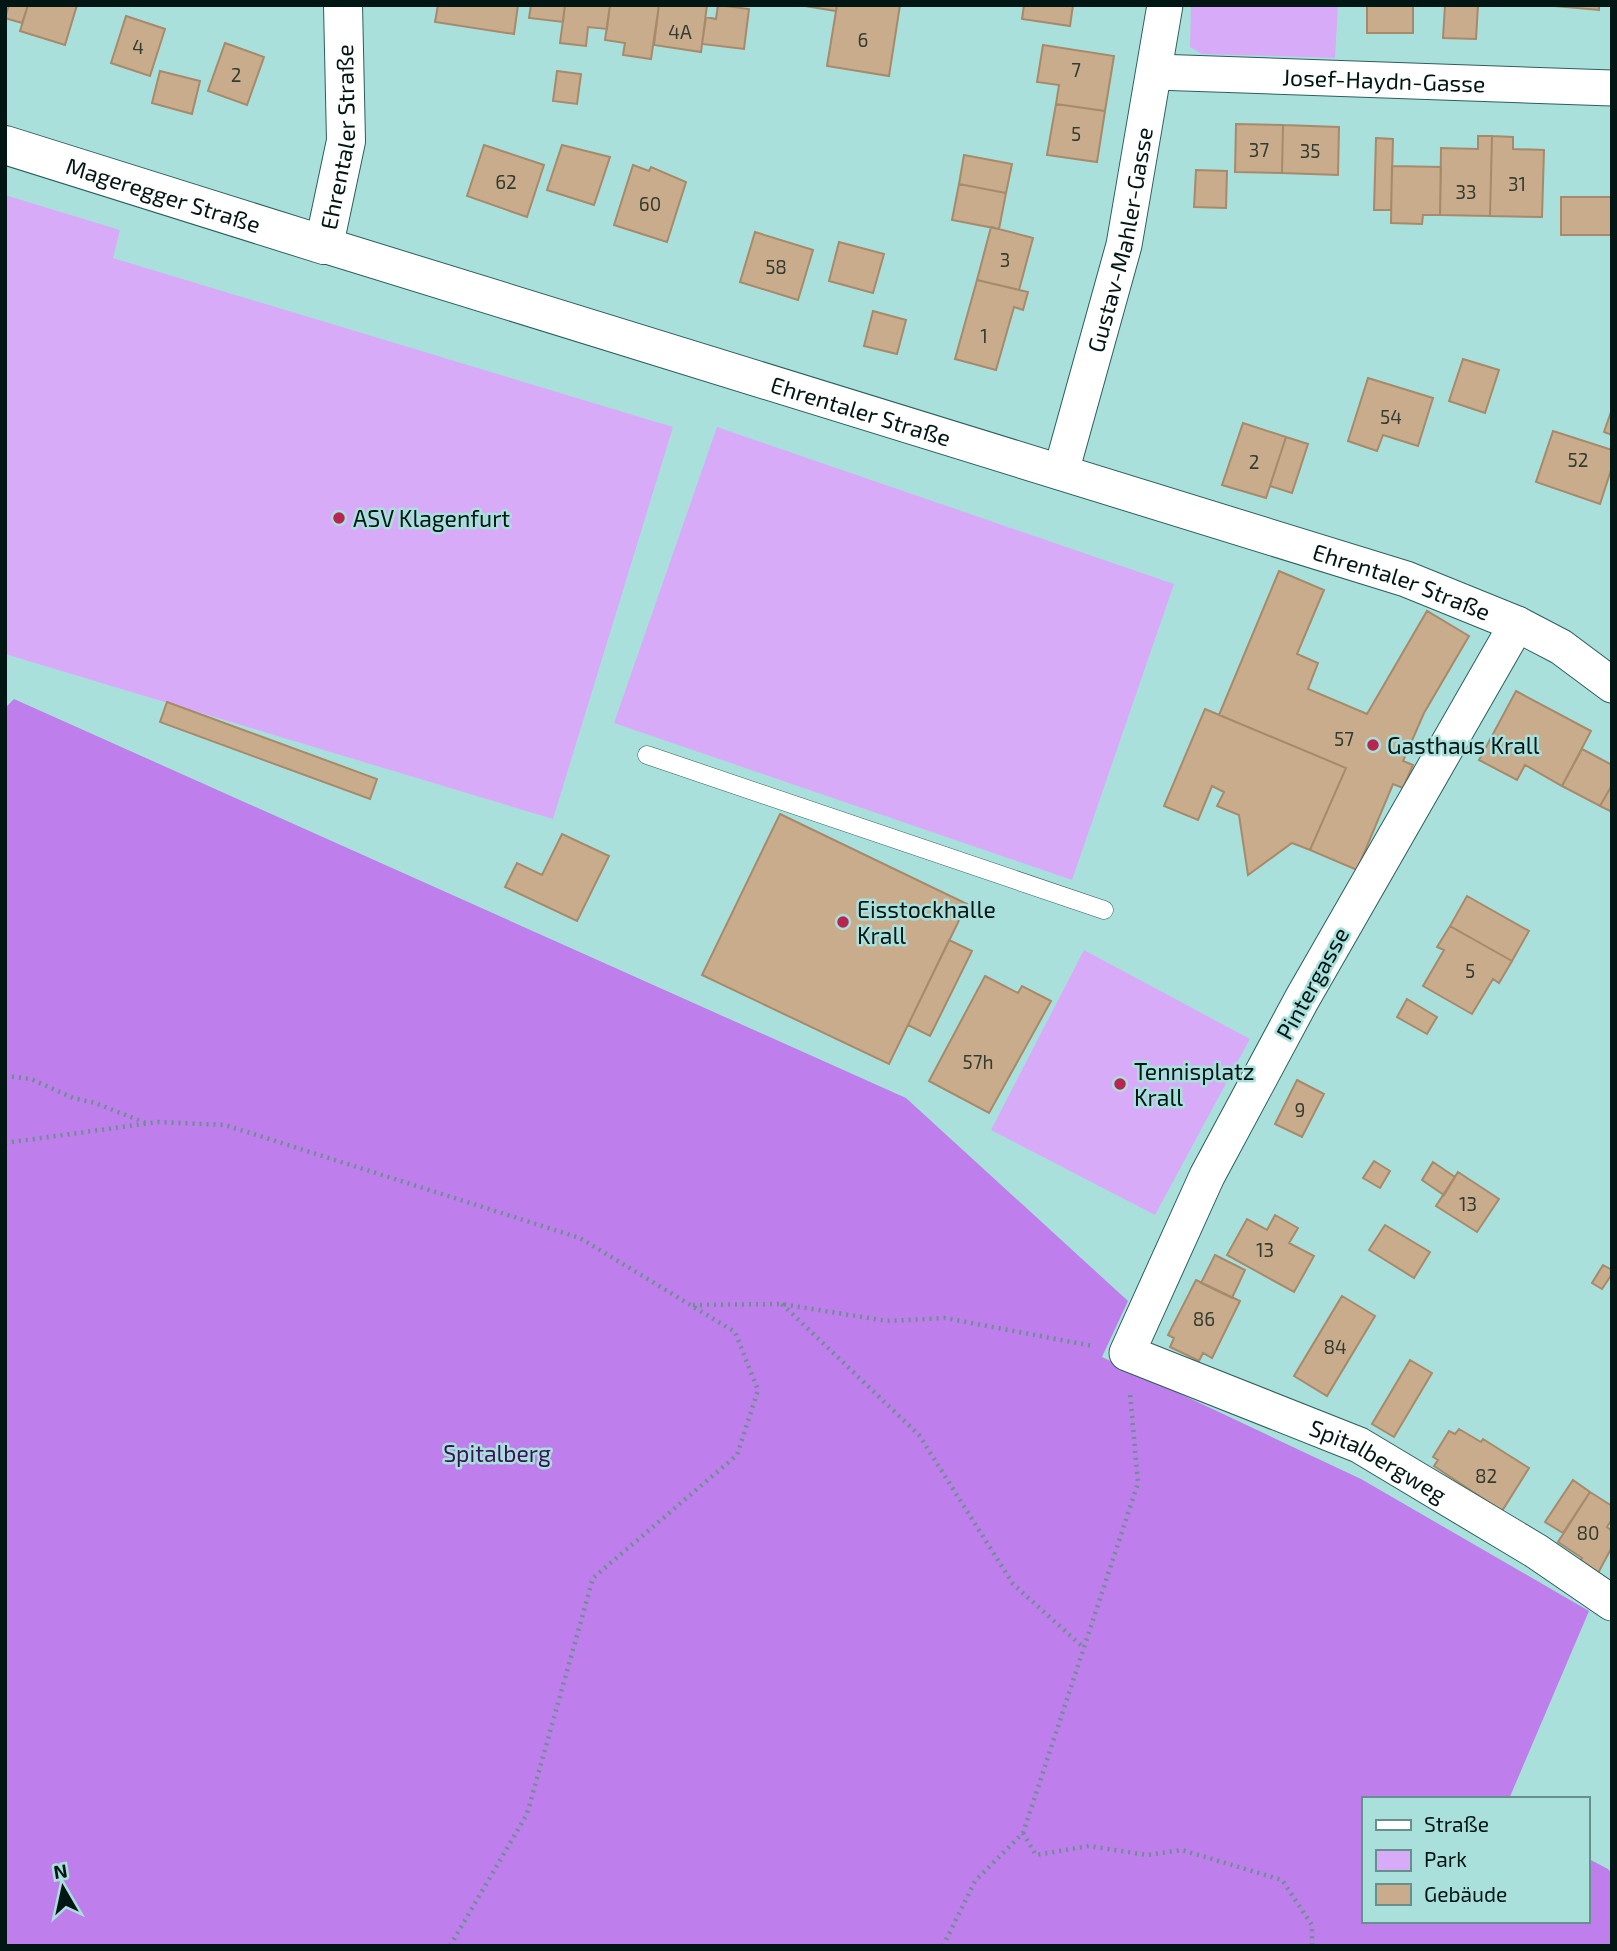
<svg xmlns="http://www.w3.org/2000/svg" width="1617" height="1951" viewBox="0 0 1617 1951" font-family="'Exo 2',sans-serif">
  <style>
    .green { fill: #d8abf9 }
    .forest { fill: #be7eeb }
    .building { fill: #c9ac8c; stroke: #a68a6b; stroke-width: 2 }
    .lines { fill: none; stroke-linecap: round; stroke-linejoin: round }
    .service-casing { stroke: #2b5f5c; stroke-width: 19 }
    .minor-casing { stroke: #2b5f5c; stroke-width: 37 }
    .tertiary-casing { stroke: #2b5f5c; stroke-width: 40 }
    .path { stroke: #68918e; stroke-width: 4.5; stroke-dasharray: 2 5; stroke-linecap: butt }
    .service { stroke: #fff; stroke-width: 18 }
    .minor { stroke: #fff; stroke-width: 35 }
    .tertiary { stroke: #fff; stroke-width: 38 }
    .poi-dot { fill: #b62650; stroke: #aae0dc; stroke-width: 2.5 }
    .labels { text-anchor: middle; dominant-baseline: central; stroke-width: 5; stroke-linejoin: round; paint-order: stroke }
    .number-label { font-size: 19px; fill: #343c32 }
    .street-label { font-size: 23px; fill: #021614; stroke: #aae0dc }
    .poi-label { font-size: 23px; fill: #021614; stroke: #aae0dc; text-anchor: start }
    .park-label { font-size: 23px; fill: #3c1155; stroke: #aae0dc }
  </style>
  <rect width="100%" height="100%" fill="#aae0dc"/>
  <path class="green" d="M1191 5H1338L1335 58 1202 54 1190 47Z
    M5 195 120 230 113 258 673 427 553 819 5 654Z
    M717 427 1174 584 1072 880 614 723Z
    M1084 950 1250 1039 1155 1215 991 1130Z"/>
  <path class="forest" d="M14 699 906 1098 1128 1301 1102 1357 1361 1479 1589 1611 1509 1799H1363V1921H1587V1858L1608 1869 1612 1874V1946H5V708Z"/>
  <path class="building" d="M9 5H28L22 23 5 18Z
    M28 5H77L65 45 20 31Z
    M438 5H518L514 34 435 22Z
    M531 5H565L563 22 529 18Z
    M565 5H610L607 29 588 27 586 46 560 43Z
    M610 5H659L651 59 623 55 625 43 605 40Z
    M659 5H707L701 52 654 45Z
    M718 5 749 9 744 49 702 44 706 17 716 19Z
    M799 5H837L836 11Z
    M837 5H900L889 76 827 66Z
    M1024 5H1073L1070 26 1022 19Z
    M1367 5H1413V33H1367Z
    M1445 5H1478L1476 39 1443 38Z
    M1543 5H1599V10Z
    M126 16 165 29 150 76 111 63Z
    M225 43 264 57 247 105 208 91Z
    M1043 45 1114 56 1105 111 1056 104 1059 85 1037 82Z
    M160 71 200 81 192 114 152 103Z
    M557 71 581 74 577 104 553 101Z
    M1056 104 1105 111 1097 162 1047 155Z
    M1236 124 1283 125 1282 173 1235 172Z
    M1283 125 1339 127 1338 175 1282 173Z
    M1478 136H1492L1490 216 1440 215 1441 148 1478 149Z
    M1492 136 1513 137V149L1544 150 1542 217 1490 216Z
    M1376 138 1393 139 1391 210H1374Z
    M484 145 544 165 527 217 467 196Z
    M562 145 610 157 594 205 547 190Z
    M964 155 1012 164 1006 193 959 184Z
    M633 165 649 171 651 167 686 182 667 242 614 225Z
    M1392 166 1441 167 1440 215H1423L1422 224 1391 223Z
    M1196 170 1227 171 1226 208 1194 207Z
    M959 184 1006 193 999 229 952 220Z
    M1561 197H1612V235H1561Z
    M991 227 1033 238 1019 290 977 280Z
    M755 232 813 250 798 300 740 282Z
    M839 242 884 254 873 293 829 281Z
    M977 280 1028 292 1023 310 1014 307 996 370 955 359Z
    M873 311 906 320 897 354 864 346Z
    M1463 359 1499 370 1485 413 1449 401Z
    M1368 378 1433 398 1418 446 1383 435 1377 451 1348 441Z
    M1612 409V435L1604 432Z
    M1243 423 1286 437 1266 498 1222 485Z
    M1553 431 1612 450V467L1600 504 1536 482Z
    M1286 437 1308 444 1292 493 1270 486Z
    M1279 571 1324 590 1297 654 1318 663 1308 689 1367 714 1427 611 1469 636 1424 713 1403 761 1413 765 1403 788 1393 784 1357 870 1310 850 1346 768 1219 715Z
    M1516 691 1591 731 1562 786 1525 765 1517 780 1479 760Z
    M167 702 377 779 370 799 160 722Z
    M1205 709 1346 768 1310 850 1292 843 1248 875 1239 815 1217 806 1224 792 1212 786 1198 820 1164 806Z
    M1582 749 1612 765V785L1600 806 1562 786Z
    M1612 785V812L1600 806Z
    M780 814 967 904 889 1064 702 975Z
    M562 834 609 856 577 921 505 887 517 863 542 875Z
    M1467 896 1529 931 1512 961 1450 926Z
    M1450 926 1512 961 1499 983 1493 979 1472 1014 1423 986 1444 950 1437 947Z
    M949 940 972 951 930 1036 908 1025Z
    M985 976 1018 993 1022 986 1051 1001 989 1113 929 1081Z
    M1407 999 1437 1017 1427 1034 1397 1017Z
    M1297 1080 1324 1094 1302 1137 1275 1124Z
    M1374 1161 1390 1171 1380 1188 1363 1178Z
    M1433 1162 1455 1177 1444 1195 1422 1180Z
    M1458 1172 1499 1199 1477 1232 1436 1206Z
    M1275 1215 1298 1228 1289 1243 1314 1256 1294 1292 1227 1255 1247 1219 1267 1230Z
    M1385 1225 1430 1252 1414 1278 1369 1250Z
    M1215 1255 1245 1270 1232 1298 1201 1283Z
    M1603 1265 1612 1270V1274L1602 1289 1592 1283Z
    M1196 1280 1240 1301 1212 1358 1203 1353 1199 1361 1170 1347 1174 1338 1168 1335Z
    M1342 1296 1375 1316 1327 1396 1294 1376Z
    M1410 1360 1432 1373 1394 1437 1372 1424Z
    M1459 1429 1481 1442 1483 1439 1529 1468 1502 1511 1434 1466 1438 1460 1433 1457 1449 1431 1455 1434Z
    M1573 1480 1590 1492 1563 1533 1545 1522Z
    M1590 1492 1612 1506V1519L1607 1527 1612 1531V1547L1597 1575 1579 1563 1582 1558 1558 1542Z"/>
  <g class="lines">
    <g class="service-casing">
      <path id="service" d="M647 755 1104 910"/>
    </g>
    <g class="minor-casing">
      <g id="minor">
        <path id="s1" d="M1155 72 1612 88"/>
        <path id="s2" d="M324 245 1406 579 1517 624 1561 647 1612 685"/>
        <path id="s3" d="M1061 472 1124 245 1165 5"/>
        <path id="s4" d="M1517 624 1302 999 1207 1176 1127 1353 1359 1445 1536 1551 1612 1603"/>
      </g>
    </g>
    <g class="tertiary-casing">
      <g id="tertiary">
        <path id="s5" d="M5 145 324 245 346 141 343 5"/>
      </g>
    </g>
    <path class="path" d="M5 1076 31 1079 73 1098 95 1103 146 1123
      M5 1143 158 1122 225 1125 580 1238 735 1332 758 1390 737 1455 593 1578 527 1814 450 1946
      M782 1304 919 1435 1013 1584 1084 1648
      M693 1305 781 1304 887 1321 945 1318 1093 1346
      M1023 1833 1036 1855 1089 1846 1147 1855 1182 1850 1282 1880 1312 1925V1946
      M943 1946 975 1881 1023 1833 1138 1483 1130 1393"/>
    <use href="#service" class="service"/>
    <use href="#minor" class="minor"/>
    <use href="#tertiary" class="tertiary"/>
  </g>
  <g class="poi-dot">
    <circle cx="339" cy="518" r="7"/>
    <circle cx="1373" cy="745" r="7"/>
    <circle cx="843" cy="922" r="7"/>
    <circle cx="1120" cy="1084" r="7"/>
  </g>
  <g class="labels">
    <g class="number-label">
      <text x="680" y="31">4A</text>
      <text x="863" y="39">6</text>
      <text x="138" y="46">4</text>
      <text x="1076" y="69">7</text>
      <text x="236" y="74">2</text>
      <text x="1076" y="133">5</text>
      <text x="1259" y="149">37</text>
      <text x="1310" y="150">35</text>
      <text x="506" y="181">62</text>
      <text x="1517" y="183">31</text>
      <text x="1466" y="191">33</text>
      <text x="650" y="203">60</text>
      <text x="1005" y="259">3</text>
      <text x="776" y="266">58</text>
      <text x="984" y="335">1</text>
      <text x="1391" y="416">54</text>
      <text x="1578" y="459">52</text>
      <text x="1254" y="461">2</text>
      <text x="1344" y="738">57</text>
      <text x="1470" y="970">5</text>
      <text x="978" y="1061">57h</text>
      <text x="1300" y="1109">9</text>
      <text x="1468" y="1203">13</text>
      <text x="1265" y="1249">13</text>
      <text x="1204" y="1318">86</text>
      <text x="1335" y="1346">84</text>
      <text x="1486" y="1475">82</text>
      <text x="1588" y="1532">80</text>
    </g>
    <g class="street-label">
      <text stroke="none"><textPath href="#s1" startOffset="229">Josef-Haydn-Gasse</textPath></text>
      <text stroke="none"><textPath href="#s5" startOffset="444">Ehrentaler Straße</textPath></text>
      <text stroke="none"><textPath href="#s5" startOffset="166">Mageregger Straße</textPath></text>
      <text stroke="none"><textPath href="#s3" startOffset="240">Gustav-Mahler-Gasse</textPath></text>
      <text stroke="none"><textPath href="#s2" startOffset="562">Ehrentaler Straße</textPath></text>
      <text stroke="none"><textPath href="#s2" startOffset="1129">Ehrentaler Straße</textPath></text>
      <text transform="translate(1312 983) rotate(-61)">Pintergasse</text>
      <text stroke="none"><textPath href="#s4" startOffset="1101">Spitalbergweg</textPath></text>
    </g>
    <g class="poi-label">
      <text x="353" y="518">ASV Klagenfurt</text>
      <text x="1387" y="745">Gasthaus Krall</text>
      <text x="857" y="909">Eisstockhalle<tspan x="857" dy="26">Krall</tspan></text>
      <text x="1134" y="1071">Tennisplatz<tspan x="1134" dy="26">Krall</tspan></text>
    </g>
    <g class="park-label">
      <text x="497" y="1453">Spitalberg</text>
    </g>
  </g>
  <rect width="1617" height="1951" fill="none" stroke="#021614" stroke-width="14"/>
  <rect x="1362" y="1797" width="228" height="126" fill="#aae0dc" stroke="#678f8c" stroke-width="2"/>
  <rect x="1376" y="1820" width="35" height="10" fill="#ffffff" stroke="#678f8c" stroke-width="2"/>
  <text x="1424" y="1832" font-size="21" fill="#021614">Straße</text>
  <rect x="1376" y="1850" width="35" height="21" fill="#d8abf9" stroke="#678f8c" stroke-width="2"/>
  <text x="1424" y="1867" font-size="21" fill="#021614">Park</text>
  <rect x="1376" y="1884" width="35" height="21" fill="#c9ac8c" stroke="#678f8c" stroke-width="2"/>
  <text x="1424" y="1902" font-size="21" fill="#021614">Gebäude</text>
  <g transform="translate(63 1888) rotate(351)" stroke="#aae0dc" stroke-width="5" paint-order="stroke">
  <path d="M0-5L12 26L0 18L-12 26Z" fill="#021614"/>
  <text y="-10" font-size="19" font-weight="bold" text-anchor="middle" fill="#021614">N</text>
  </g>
</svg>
